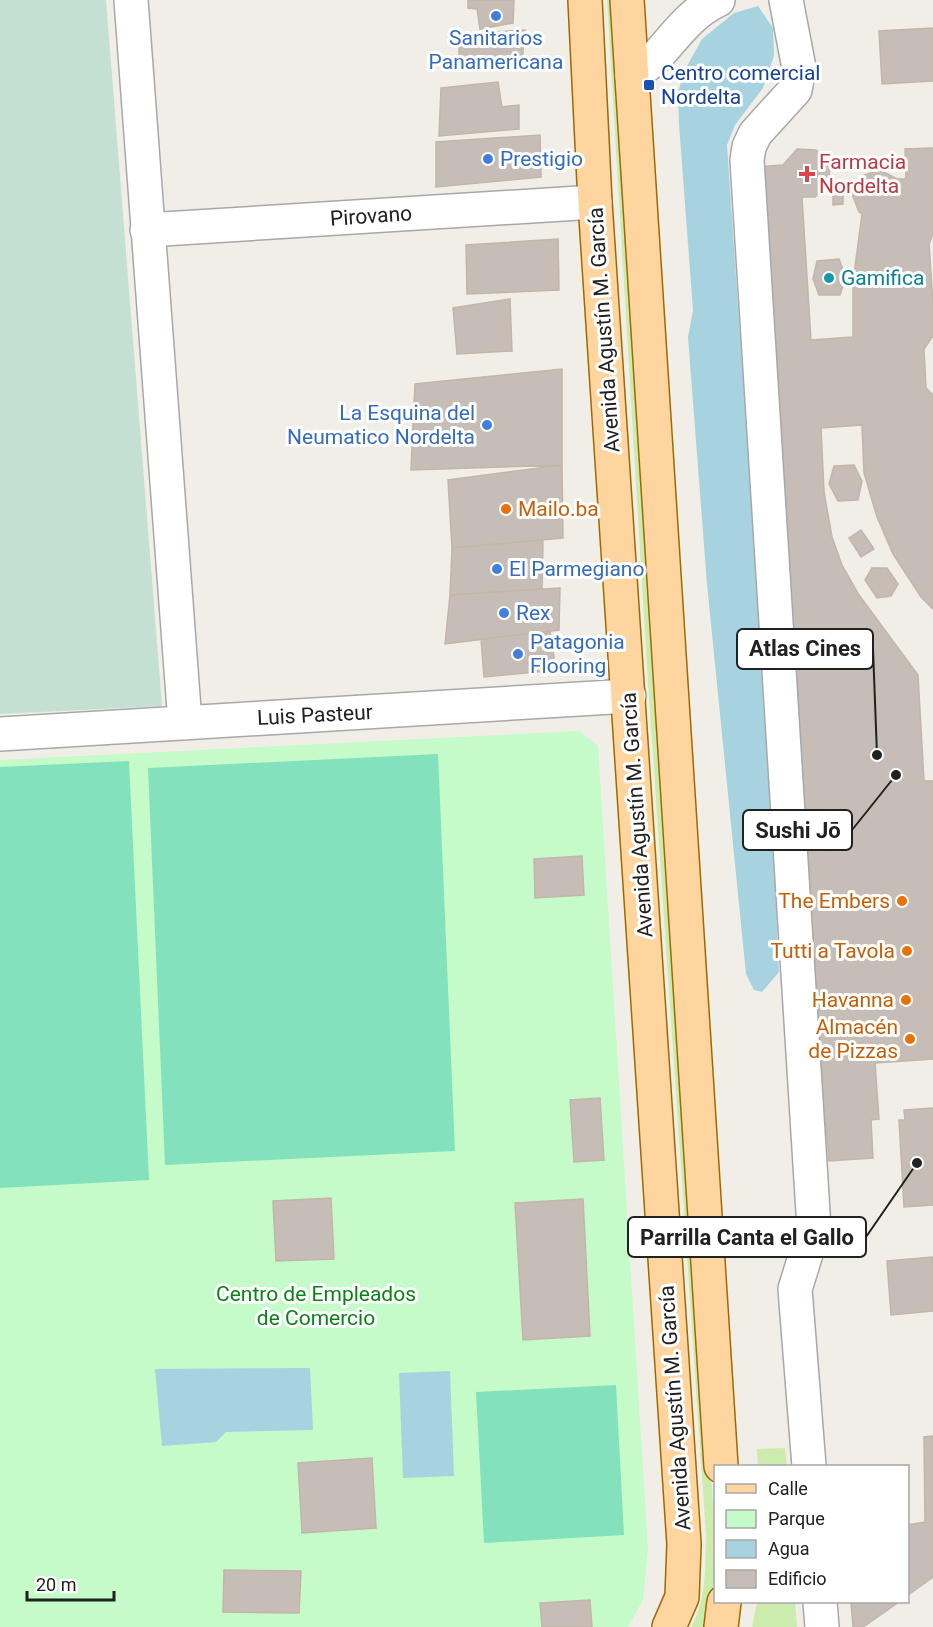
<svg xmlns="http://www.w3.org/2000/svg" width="933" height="1627" viewBox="0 0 933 1627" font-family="Roboto,sans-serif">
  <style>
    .grass { fill: #cbecad }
    .wetland { fill: #c4e0d3 }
    .park { fill: #c4fbc9 }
    .pitch { fill: #84e1bd }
    .water { fill: #a7d2df }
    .building { fill: #c6beb6; stroke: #c3b5a9; stroke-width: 1.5 }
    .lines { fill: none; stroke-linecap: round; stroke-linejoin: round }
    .minor-casing { stroke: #a8a8a8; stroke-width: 36 }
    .major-casing { stroke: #9d6a00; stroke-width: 36 }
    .minor { stroke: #fff; stroke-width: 33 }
    .major { stroke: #fed59f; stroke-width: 33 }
    .shop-dot { fill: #3f7fe0; stroke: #fff; stroke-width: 2 }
    .transit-dot { fill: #1a4fb4; stroke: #fff; stroke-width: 2 }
    .health-dot { fill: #e0444e; stroke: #fff; stroke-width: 2 }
    .culture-dot { fill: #0f9aa8; stroke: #fff; stroke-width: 2 }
    .food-dot { fill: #e8710a; stroke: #fff; stroke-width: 2 }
    .labels { text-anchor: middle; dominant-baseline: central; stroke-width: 6; stroke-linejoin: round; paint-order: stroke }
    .shop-label { font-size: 21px; fill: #366cbe; stroke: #fff; text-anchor: start }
    .transit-label { font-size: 21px; fill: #164399; stroke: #fff; text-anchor: start }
    .health-label { font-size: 21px; fill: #be3a42; stroke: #fff; text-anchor: start }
    .street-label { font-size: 21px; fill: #212121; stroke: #fff }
    .culture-label { font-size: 21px; fill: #0d838f; stroke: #fff; text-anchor: start }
    .food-label { font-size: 21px; fill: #c56008; stroke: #fff; text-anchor: end }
    .park-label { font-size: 21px; fill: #098414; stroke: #fff }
    .leader { fill: none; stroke: #212121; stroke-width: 2 }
    .callout-dot { fill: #212121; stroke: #fff; stroke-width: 2 }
    .callout { fill: #fff; stroke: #212121; stroke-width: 2 }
    .callout-label { font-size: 22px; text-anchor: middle; font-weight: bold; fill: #212121 }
  </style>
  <rect width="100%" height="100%" fill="#f1eee7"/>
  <path class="grass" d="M607 0H614L715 1536 714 1581 705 1627H691C707 1599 705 1566 706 1535L647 667Z
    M785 1448 787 1466H758L757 1449Z
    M757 1602H795L797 1627H752Z"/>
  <path class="wetland" d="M0 0H106L162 706 0 714Z"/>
  <path class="park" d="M579 731 598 746 648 1549 643 1600 628 1627H0V760Z"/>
  <path class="pitch" d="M438 754 455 1151 165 1165 148 768Z
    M129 761 149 1180 0 1188V767Z
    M616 1385 624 1535 484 1543 476 1392Z"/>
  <path class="water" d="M758 6 773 28 774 56 763 88 735 125 727 145 770 771 779 972 762 992 754 990 746 974 707 584 688 337 693 310 679 124 678 91 687 66 702 39 734 13Z
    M310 1368 313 1430 226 1432 216 1442 162 1446 155 1369Z
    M450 1371 454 1476 403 1478 399 1373Z"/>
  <path class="building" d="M468 0H514L513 23 480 29 477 9 468 8Z
    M933 28V81L882 84 879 31Z
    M525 30 522 62 459 65V34Z
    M498 82 502 107 519 105V129L439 136 441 88Z
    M540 135 541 177 436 187V142Z
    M933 148V234L929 244 933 303V336L924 349 926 388 933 395V609L921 597 893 554 877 517 864 473 862 425 821 428 824 492 832 537 842 565 859 595 918 675 924 781H933V1059L875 1063 879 1119 871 1120 873 1158 829 1161 826 1124 815 1125 755 167 783 165 797 149 816 150 830 164 829 183 815 197H802L811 340 853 337V282L862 214 859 212 852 194 861 176 880 170 897 179H906L905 149Z
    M833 189H843V204L833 205Z
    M558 239 559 290 467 294 466 245Z
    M839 259 846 277 840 295H819L813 279 817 261Z
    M510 299 512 351 457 354 453 308Z
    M562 369V465L411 470 415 384Z
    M562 465 563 538 452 548 448 480Z
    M854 465 862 481 858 500 838 501 829 484 834 466Z
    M861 530 874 549 861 557 849 538Z
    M543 540 542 589 450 595 452 548Z
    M872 568H887L898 584 891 596 877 598 865 580Z
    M560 588 559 630 445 644 450 595Z
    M550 631 556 670 484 677 481 639Z
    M582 856 584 895 535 898 534 859Z
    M600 1098 604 1160 574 1162 570 1100Z
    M933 1108V1205L904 1207 899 1120H905L904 1110Z
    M331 1198 334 1259 276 1261 273 1201Z
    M583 1199 590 1336 523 1340 515 1203Z
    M933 1257V1311L891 1315 887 1261Z
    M933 1436V1577L908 1595V1525L925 1522 924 1437Z
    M372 1458 376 1528 302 1533 298 1463Z
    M224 1570 301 1571 299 1613 223 1612Z
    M590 1600 592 1627H542L540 1603Z
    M851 1602H899L863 1627H853Z"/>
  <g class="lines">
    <g class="minor-casing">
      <path id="minor" d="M131 0 185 723
        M786 0 799 68 795 90 755 134 749 147 747 160 814 1228 795 1289 809 1466
        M632 76C639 70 648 65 655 58 675 37 690 13 718 0
        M147 230 595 202
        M0 734 629 696
        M820 1602 822 1627"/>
    </g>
    <g class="major-casing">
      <path id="major" d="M585 0 595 202 684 1544 682 1597 669 1627
        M627 0 721 1466
        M721 1627 724 1602"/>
    </g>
    <use href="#minor" class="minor"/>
    <use href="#major" class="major"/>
  </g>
  <g class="shop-dot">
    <circle cx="496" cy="16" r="6"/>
    <circle cx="488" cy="159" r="6"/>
    <circle cx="487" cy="425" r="6"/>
    <circle cx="497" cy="569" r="6"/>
    <circle cx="504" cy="613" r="6"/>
    <circle cx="518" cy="654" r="6"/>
  </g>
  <rect class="transit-dot" x="643" y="79" width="12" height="12" rx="3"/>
  <path class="health-dot" d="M804 165h6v6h6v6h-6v6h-6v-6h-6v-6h6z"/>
  <circle class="culture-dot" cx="829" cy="278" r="6"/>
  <g class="food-dot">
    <circle cx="506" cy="509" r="6"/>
    <circle cx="902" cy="901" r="6"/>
    <circle cx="907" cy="951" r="6"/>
    <circle cx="906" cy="1000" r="6"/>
    <circle cx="910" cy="1039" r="6"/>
  </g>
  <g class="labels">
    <g class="shop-label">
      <text x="496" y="38" text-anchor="middle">Sanitarios<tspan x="496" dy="24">Panamericana</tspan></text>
      <text x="500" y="159">Prestigio</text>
      <text x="475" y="413" text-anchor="end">La Esquina del<tspan x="475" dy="24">Neumatico Nordelta</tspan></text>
      <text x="509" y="569">El Parmegiano</text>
      <text x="516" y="613">Rex</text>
      <text x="530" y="642">Patagonia<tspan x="530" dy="24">Flooring</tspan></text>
    </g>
    <g class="transit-label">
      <text x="661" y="73">Centro comercial<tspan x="661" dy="24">Nordelta</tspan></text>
    </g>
    <g class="health-label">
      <text x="819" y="162">Farmacia<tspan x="819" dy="24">Nordelta</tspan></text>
    </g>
    <g class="street-label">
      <text transform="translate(371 216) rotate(-4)">Pirovano</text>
      <text transform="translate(604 330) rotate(-94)">Avenida Agustín M. García</text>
      <text transform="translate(315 715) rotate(-3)">Luis Pasteur</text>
      <text transform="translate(637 815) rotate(-94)">Avenida Agustín M. García</text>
      <text transform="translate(675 1408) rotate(-94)">Avenida Agustín M. García</text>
    </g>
    <g class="culture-label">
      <text x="841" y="278">Gamifica</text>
    </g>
    <g class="food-label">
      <text x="518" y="509" text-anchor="start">Mailo.ba</text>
      <text x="890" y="901">The Embers</text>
      <text x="895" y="951">Tutti a Tavola</text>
      <text x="894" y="1000">Havanna</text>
      <text x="898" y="1027">Almacén<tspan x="898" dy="24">de Pizzas</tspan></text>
    </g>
    <g class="park-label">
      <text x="316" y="1294">Centro de Empleados<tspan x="316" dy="24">de Comercio</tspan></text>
    </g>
  </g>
  <path class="leader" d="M877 755L873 649M896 775L852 830M917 1163L866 1237"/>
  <g class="callout-dot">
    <circle cx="877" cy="755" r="6"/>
    <circle cx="896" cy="775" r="6"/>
    <circle cx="917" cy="1163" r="6"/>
  </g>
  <g class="callout">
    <rect x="737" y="629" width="136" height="40" rx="6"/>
    <rect x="743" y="810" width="109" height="40" rx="6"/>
    <rect x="628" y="1217" width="238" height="40" rx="6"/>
  </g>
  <g class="callout-label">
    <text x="805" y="656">Atlas Cines</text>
    <text x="798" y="838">Sushi Jō</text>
    <text x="747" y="1245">Parrilla Canta el Gallo</text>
  </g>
  <rect x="714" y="1465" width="195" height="138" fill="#ffffff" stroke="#a6a6a6" stroke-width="1.5"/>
  <rect x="726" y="1484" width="30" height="9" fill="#fed59f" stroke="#a6a6a6" stroke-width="1.5"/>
  <text x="768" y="1495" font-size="18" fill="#212121">Calle</text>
  <rect x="726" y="1510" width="30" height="18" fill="#c4fbc9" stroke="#a6a6a6" stroke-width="1.5"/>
  <text x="768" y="1525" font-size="18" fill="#212121">Parque</text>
  <rect x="726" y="1540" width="30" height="18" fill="#a7d2df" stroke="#a6a6a6" stroke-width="1.5"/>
  <text x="768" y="1555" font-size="18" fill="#212121">Agua</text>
  <rect x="726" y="1570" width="30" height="18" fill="#c6beb6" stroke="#a6a6a6" stroke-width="1.5"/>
  <text x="768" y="1585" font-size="18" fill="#212121">Edificio</text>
  <path d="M27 1591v9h87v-9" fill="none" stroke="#212121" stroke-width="3"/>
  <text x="36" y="1591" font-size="18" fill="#212121" stroke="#ffffff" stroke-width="4.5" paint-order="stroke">20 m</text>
</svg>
